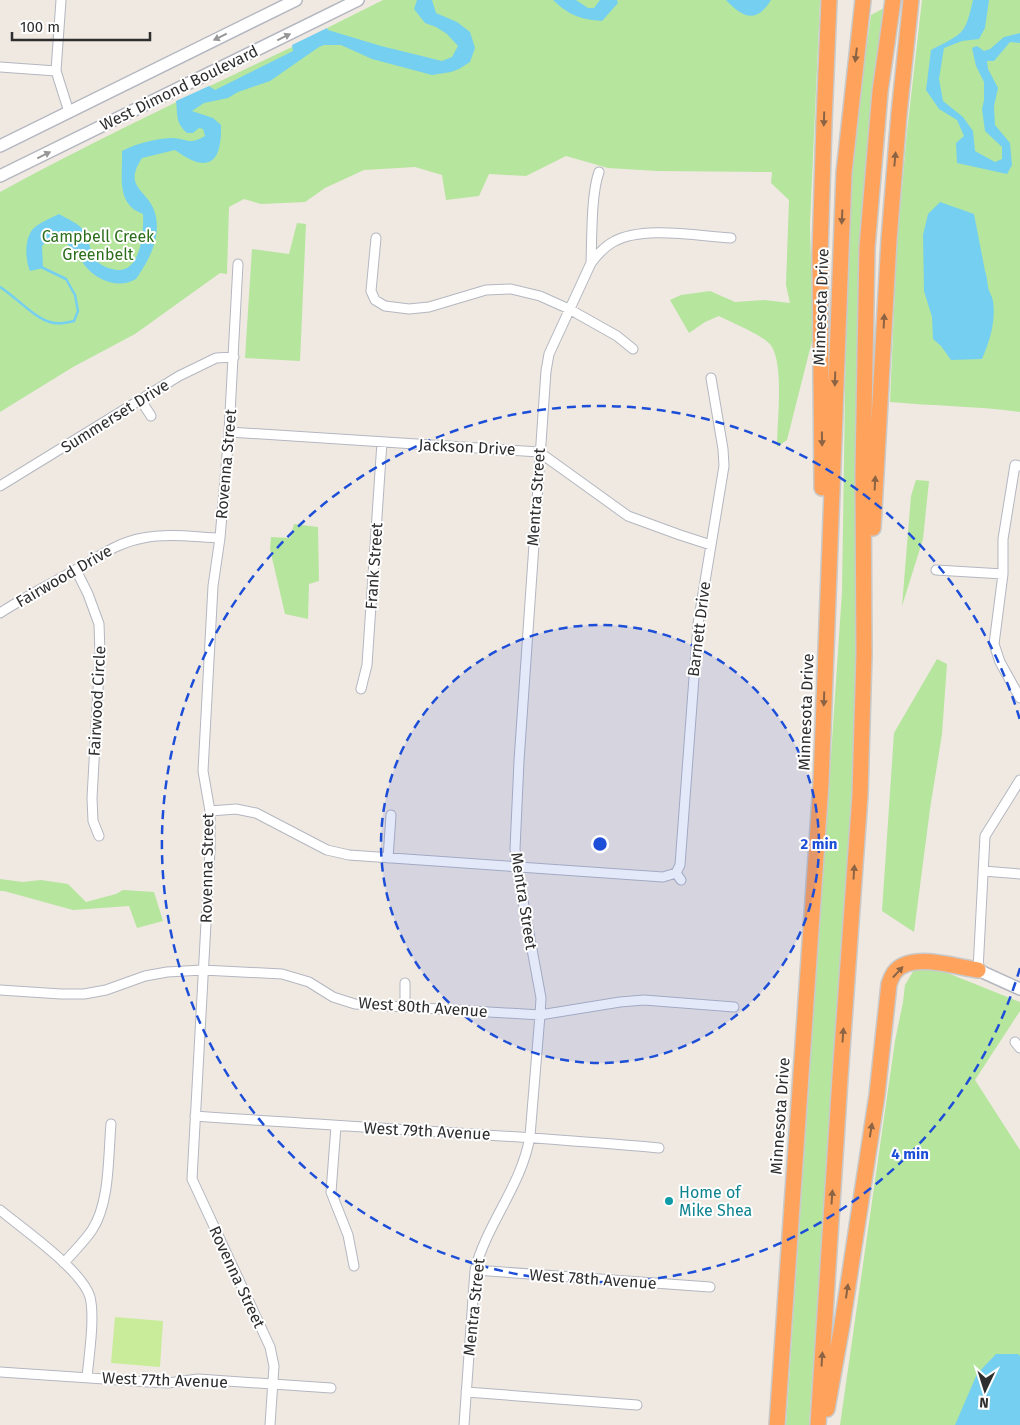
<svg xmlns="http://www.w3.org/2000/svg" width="1020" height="1425" viewBox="0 0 1020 1425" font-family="'Fira Sans',sans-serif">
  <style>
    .green { fill: #b6e59e }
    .pitch { fill: #c9ec9a }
    .water { fill: #75cff0 }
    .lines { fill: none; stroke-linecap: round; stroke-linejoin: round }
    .stream { stroke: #75cff0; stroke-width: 2.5 }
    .street-casing { stroke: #b4b7c1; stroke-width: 11 }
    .secondary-casing { stroke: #b4b7c1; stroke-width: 14 }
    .highway-casing { stroke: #c9c9c9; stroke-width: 18 }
    .street { stroke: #fff; stroke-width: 9 }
    .secondary { stroke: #fff; stroke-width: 11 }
    .highway { stroke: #ffa35c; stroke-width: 15 }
    .oneway { fill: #969696 }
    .oneway2 { fill: #8c6343 }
    .ring { fill: none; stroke: #1d4ed8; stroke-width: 2.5; stroke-dasharray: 9 6 }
    .culture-dot { fill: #0f9aa8; stroke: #fff; stroke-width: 2 }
    .labels { text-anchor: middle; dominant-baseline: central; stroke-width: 4; stroke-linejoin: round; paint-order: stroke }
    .street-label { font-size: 16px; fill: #2e2e2e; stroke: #fff }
    .park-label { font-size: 16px; fill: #2c6e1b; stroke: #fff }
    .culture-label { font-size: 16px; fill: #0d838f; stroke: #fff; text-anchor: start }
    .centre { fill: #1d4ed8; stroke: #fff; stroke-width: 2.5 }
    .ring-label { font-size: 15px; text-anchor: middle; font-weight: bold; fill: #1d4ed8; stroke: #fff; stroke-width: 4; stroke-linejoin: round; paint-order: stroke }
  </style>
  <rect width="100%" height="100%" fill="#efe9e1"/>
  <path class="green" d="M383 0H820L810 225 813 337 787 440 777 447C777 421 784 368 772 347 766 336 730 322 719 316L705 322 689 333 670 300 681 295 710 291 735 302 764 300 790 303 786 285 789 200 771 183 772 172 657 171 608 168 566 156 526 176 489 174 479 196 446 200 442 175 415 167 364 170 325 188 305 202 261 204 244 199 229 207 227 274 220 273 135 334 73 367 0 412V192C107 134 218 82 328 30L327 28Z
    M922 0H1020V412C977 406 934 406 890 402L897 242 907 132Z
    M884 8 860 336 853 795 809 1425H786L842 592 847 263 853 146 871 15Z
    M297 223 306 224 300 361 245 358 252 249 289 254Z
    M916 480 929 481 923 539 902 606 911 496Z
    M294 524 318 527 319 581 309 584 308 619 285 614 270 549 271 537 290 538Z
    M937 659 947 664 942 734 930 809 914 932 882 911 894 733Z
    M0 879 23 882 41 880 68 884 86 902 116 894 123 890 154 892 163 921 137 928 129 906 73 910 4 891H0Z
    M914 970H940L1020 1002V1011L975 1080 1020 1150V1425H840L895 1041 903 1002 905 985Z"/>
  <path class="pitch" d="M115 1317 163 1321 160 1367 111 1363Z"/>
  <path class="water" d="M417 0H432L436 13 457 22 470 32 475 48 470 62 459 69 451 72 432 75 372 59 341 45H324L319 47 270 81 238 92 228 98 204 103 192 111 213 118 221 125C222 164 208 174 175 150L142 158C121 190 151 189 156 217 160 240 149 260 136 279 119 289 98 281 86 267 81 261 78 253 72 248 66 243 59 238 53 234L42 246 43 268 30 271C25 260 24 237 34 228 41 222 51 218 59 214 67 219 79 223 84 231 89 240 91 256 99 263 104 267 111 269 117 270 141 272 144 231 143 214 115 204 123 175 122 151 137 143 155 139 171 138 187 138 188 146 205 136L203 129 199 128 193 133H187C175 122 178 116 176 101L209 86 215 90 293 51 292 45 327 28 328 30 381 46 442 61 452 57 458 46 447 34 436 27 425 23 414 9Z
    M553 0H576L588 8H594L600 0H617L618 3 602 21C580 19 570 16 553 0Z
    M726 0H771C756 24 743 18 726 0Z
    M973 0H989L985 28 979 39 962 41 944 48 939 79 943 101 963 117 973 131 975 151 995 162 1002 159V147L985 131 982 109 984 100V82L976 66 972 48 977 46 984 51 990 49 1004 37 1020 33V43L1010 42 994 61H987L988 69 998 88 994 106 995 125 1010 143 1012 165 1007 174 957 163 956 143 964 136 957 120 939 109 926 90 931 50C963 33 965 36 973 0Z
    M940 202 974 214 985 271C987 277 987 280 988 286 988 291 992 295 993 301 996 321 990 340 982 359L951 360 941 346 933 339 932 317 924 291 923 235 928 214Z
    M996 1354H1018L1020 1356V1425H955L977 1374Z"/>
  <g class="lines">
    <path class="stream" d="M0 287C15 296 33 317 50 322 57 325 66 323 74 321L78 311 75 295 66 279 39 266"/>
    <g class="street-casing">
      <path id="street" d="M61 0 56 71 69 112
        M0 67 56 71
        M376 238 371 291 375 300 385 306 409 309 429 307 486 290 511 289 540 296 569 309 617 336 633 349
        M591 263C592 238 591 194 599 172
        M238 264 229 432 220 538 213 586 203 771 210 811V850L192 1179 270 1347 274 1366 270 1425
        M140 399 151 416
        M229 432 539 452 628 516 680 535 711 545
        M1020 466 1015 465 1003 539V574L994 644 1000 662 1020 698
        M0 486 179 376 216 358 234 357
        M76 570 88 594 99 624 100 653 92 798 93 821 99 836
        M936 570 1003 574
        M0 613C25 597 51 584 77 569 100 556 116 543 143 538 168 533 194 537 220 538
        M361 689 367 665 382 442
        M210 811 236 809 256 813 327 850 349 855 663 877 676 873
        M388 858 391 815
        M983 871 1020 874
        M681 880 676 873 680 865 698 624 724 466 723 449 711 378
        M978 970 985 836 1020 780
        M0 990 61 994H84L106 990 145 976 167 972 203 970 282 974 309 982 333 997 355 1004 540 1015 620 1002 644 1000 734 1007
        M405 1007V983
        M1015 1042 1020 1048
        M195 1116C350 1127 504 1134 659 1148
        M336 1126 331 1192 348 1235 354 1266
        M0 1210C23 1229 82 1270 90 1297 95 1317 89 1356 87 1377
        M64 1263C73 1252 84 1242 92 1230 110 1203 108 1157 111 1124
        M475 1270 710 1287
        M0 1372 149 1382 168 1383 198 1379 331 1388
        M466 1392 637 1405
        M464 1425 475 1270C487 1223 522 1185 530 1136L540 1015 541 998 517 868 515 849 519 761 546 371 549 354 591 263C597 255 604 247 613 242 642 225 698 236 731 238"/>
    </g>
    <g class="secondary-casing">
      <path id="secondary" d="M0 146 296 0
        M0 176 358 0
        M978 970 1020 989"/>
    </g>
    <g class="highway-casing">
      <path id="highway" d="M822 488 820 254 824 123 829 0
        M873 528 889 240 899 114 911 0
        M827 1409 842 1325 877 1095 889 984C890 981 892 976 894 973 910 951 955 967 978 970
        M777 1425 821 783 844 173 863 0
        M818 1425 840 1078 860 795 864 654 863 473 867 248 880 92 893 0"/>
    </g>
    <use href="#street" class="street"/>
    <use href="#secondary" class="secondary"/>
    <use href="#highway" class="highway"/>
  </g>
  <defs><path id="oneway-solid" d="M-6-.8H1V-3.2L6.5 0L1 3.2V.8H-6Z" transform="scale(1.25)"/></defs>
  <g class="oneway">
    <use href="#oneway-solid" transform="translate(220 37) rotate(154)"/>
    <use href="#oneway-solid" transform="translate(284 37) rotate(-26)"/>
    <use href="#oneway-solid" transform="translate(44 155) rotate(-26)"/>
  </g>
  <g class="oneway2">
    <use href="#oneway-solid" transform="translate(856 55) rotate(97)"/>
    <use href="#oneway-solid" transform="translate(824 119) rotate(92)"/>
    <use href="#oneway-solid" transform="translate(895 159) rotate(-85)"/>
    <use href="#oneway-solid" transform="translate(842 217) rotate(93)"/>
    <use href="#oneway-solid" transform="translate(884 321) rotate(-87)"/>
    <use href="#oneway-solid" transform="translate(835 379) rotate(92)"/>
    <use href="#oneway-solid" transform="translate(822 439) rotate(89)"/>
    <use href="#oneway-solid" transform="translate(875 483) rotate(-87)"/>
    <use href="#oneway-solid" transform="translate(824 699) rotate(92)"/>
    <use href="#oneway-solid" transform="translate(854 872) rotate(-86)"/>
    <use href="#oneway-solid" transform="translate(898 972) rotate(-47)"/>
    <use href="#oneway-solid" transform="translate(843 1035) rotate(-86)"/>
    <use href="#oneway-solid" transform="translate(871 1130) rotate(-81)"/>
    <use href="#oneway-solid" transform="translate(832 1197) rotate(-86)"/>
    <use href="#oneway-solid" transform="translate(847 1291) rotate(-82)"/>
    <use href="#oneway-solid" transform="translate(822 1359) rotate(-86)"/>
  </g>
  <circle cx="600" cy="844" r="219" fill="#1d4ed8" fill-opacity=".12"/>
  <g class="ring">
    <circle cx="600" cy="844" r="219"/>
    <path d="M1020 968A438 438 0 1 1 1020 720"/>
  </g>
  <circle class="culture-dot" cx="669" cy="1201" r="5"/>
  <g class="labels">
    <g class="street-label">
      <text transform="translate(179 88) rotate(-26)">West Dimond Boulevard</text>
      <text transform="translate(821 307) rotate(-88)">Minnesota Drive</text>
      <text transform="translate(115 416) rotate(-32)">Summerset Drive</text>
      <text transform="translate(467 447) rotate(3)">Jackson Drive</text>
      <text transform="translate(226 464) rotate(-85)">Rovenna Street</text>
      <text transform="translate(536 497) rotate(-86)">Mentra Street</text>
      <text transform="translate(374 566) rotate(-86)">Frank Street</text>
      <text transform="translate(64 576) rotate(-30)">Fairwood Drive</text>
      <text transform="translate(699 629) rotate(-83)">Barnett Drive</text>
      <text transform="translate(97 701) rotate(-87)">Fairwood Circle</text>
      <text transform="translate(806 712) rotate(-88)">Minnesota Drive</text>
      <text transform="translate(207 868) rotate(-89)">Rovenna Street</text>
      <text transform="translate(524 901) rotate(81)">Mentra Street</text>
      <text transform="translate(423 1007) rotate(4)">West 80th Avenue</text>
      <text transform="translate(780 1116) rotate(-86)">Minnesota Drive</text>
      <text transform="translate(427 1131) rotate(3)">West 79th Avenue</text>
      <text transform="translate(237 1277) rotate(65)">Rovenna Street</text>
      <text transform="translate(593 1279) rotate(4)">West 78th Avenue</text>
      <text transform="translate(474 1307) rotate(-84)">Mentra Street</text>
      <text transform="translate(165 1380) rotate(2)">West 77th Avenue</text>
    </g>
    <g class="park-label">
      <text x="98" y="236">Campbell Creek<tspan x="98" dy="18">Greenbelt</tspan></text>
    </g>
    <g class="culture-label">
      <text x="679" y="1192">Home of<tspan x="679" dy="18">Mike Shea</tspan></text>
    </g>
  </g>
  <circle cx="600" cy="844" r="8" class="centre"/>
  <g class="ring-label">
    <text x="819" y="849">2 min</text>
    <text x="910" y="1159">4 min</text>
  </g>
  <g transform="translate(985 1390) rotate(184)" stroke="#ffffff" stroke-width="4" paint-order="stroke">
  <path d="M0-4L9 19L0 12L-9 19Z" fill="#2e2e2e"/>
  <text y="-8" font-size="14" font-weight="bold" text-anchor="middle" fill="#2e2e2e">N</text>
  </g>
  <path d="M12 32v8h138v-8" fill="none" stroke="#2e2e2e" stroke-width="2.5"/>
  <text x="20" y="32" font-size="15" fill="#2e2e2e" stroke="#ffffff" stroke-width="4" paint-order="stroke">100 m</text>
</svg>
